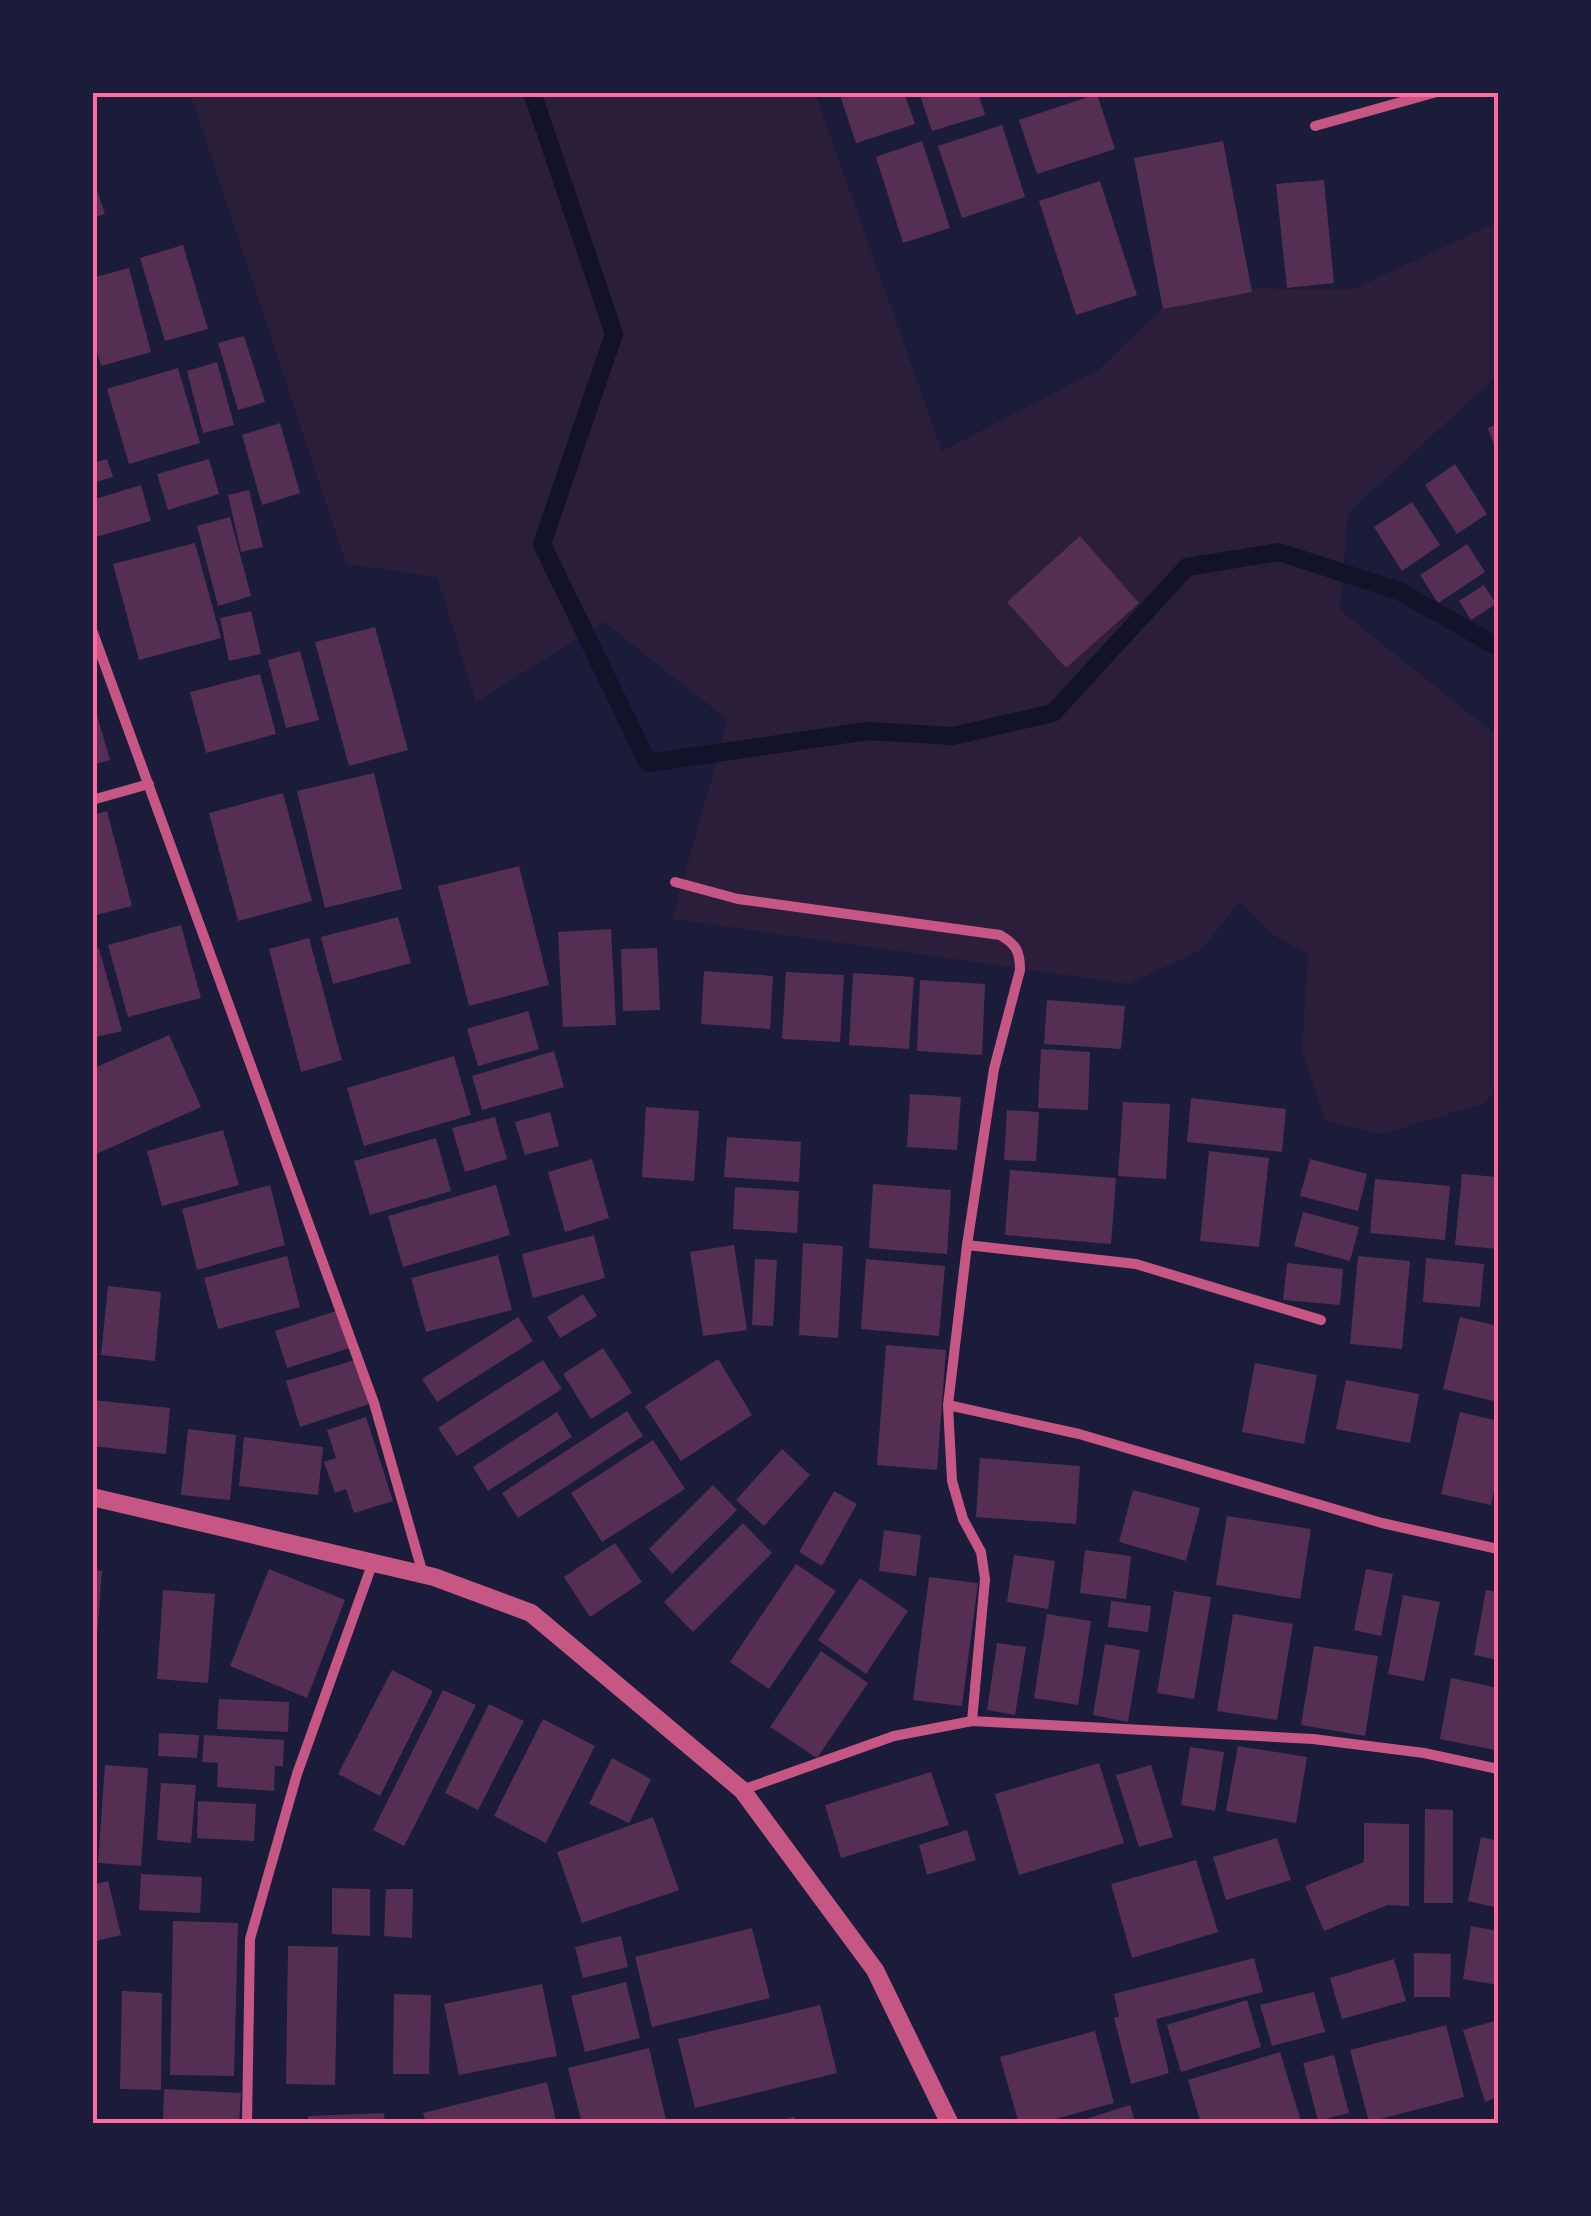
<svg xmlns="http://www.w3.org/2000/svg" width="1591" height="2216" viewBox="0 0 1591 2216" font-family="'Public Sans',sans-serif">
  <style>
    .green { fill: #2a1e3b }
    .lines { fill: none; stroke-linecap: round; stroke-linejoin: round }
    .stream { stroke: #12122b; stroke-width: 18 }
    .building { fill: #542f53 }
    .minor { stroke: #c65784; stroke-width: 10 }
    .tertiary { stroke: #c65784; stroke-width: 18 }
    .neatline { fill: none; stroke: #ff6b9d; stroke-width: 4 }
  </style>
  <rect width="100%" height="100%" fill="#1b1b3a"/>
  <path class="green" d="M190 93H815L942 451 1098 370 1185 287 1351 290 1498 222V375L1348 513 1340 610 1498 736V1089L1484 1103 1383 1134 1325 1121 1302 1051 1308 954 1273 935 1239 902 1201 950 1128 984 672 919 728 720 604 622 476 702 437 577 346 564Z"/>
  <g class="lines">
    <path class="stream" d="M532 92 614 334 542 544 648 763 868 731 953 736 1053 713 1187 567 1279 552 1399 591 1498 647"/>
  </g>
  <path class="building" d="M839 92H904L915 124 856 143Z
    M919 92H978L985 115 932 131Z
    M1097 94 1115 149 1037 174 1019 120Z
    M1002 125 1025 197 962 218 938 146Z
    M922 141 950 228 903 243 876 157Z
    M1223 141 1252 292 1163 309 1134 158Z
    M92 175 105 214 92 218Z
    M1324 180 1334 283 1287 288 1276 184Z
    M1100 181 1137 295 1076 315 1039 201Z
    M183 245 208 329 165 341 140 258Z
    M129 268 151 352 101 366 92 333V278Z
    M244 336 265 402 238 410 218 343Z
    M217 362 234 425 203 433 187 371Z
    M178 368 200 443 129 464 107 389Z
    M280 423 300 493 262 505 242 435Z
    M1498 424V458L1488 428Z
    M107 459 113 477 92 483V463Z
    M209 459 219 494 168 510 157 474Z
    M1455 464 1487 514 1457 534 1425 485Z
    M141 485 151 521 96 537 92 500Z
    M249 490 263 547 241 552 228 495Z
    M1412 502 1440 545 1402 571 1374 527Z
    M230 517 251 596 218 606 197 526Z
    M1080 536 1139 603 1066 668 1007 602Z
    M195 543 221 638 139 660 113 564Z
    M1467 544 1485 572 1438 603 1420 575Z
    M1484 585 1496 604 1471 620 1459 601Z
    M251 611 261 654 229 661 220 618Z
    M375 627 408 750 349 766 315 642Z
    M300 651 319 720 286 728 268 660Z
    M260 674 276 734 206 753 190 692Z
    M97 715 110 760 92 765V716Z
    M374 773 402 889 325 908 297 791Z
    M283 793 312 901 238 921 209 813Z
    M107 811 132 906 92 916V815Z
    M519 866 549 985 469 1006 438 886Z
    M398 917 411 963 333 984 321 937Z
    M181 925 201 998 128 1017 108 945Z
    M611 929 616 1025 563 1027 558 932Z
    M309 938 342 1060 301 1072 269 949Z
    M99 948 122 1031 92 1038V950Z
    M657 948 660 1010 623 1011 621 949Z
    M704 971 773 976 770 1029 701 1024Z
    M786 972 844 975 840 1042 782 1039Z
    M853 973 914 977 909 1049 849 1045Z
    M920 980 985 984 982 1055 917 1051Z
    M1047 1000 1125 1006 1121 1049 1044 1044Z
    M528 1011 539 1049 478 1066 467 1029Z
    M169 1035 201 1107 94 1155 92 1069Z
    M1041 1049 1090 1052 1088 1110 1038 1108Z
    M554 1051 564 1087 482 1110 472 1076Z
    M454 1056 471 1115 364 1146 347 1088Z
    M910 1094 961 1097 957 1150 907 1147Z
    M1191 1098 1286 1109 1282 1152 1187 1142Z
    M1123 1102 1170 1104 1166 1179 1118 1176Z
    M646 1107 699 1111 694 1181 642 1177Z
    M1007 1110 1039 1112 1036 1161 1004 1160Z
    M550 1112 559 1146 525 1155 515 1122Z
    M495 1117 507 1159 465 1172 452 1128Z
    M223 1130 239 1185 162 1206 147 1151Z
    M727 1137 801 1142 799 1182 724 1177Z
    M436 1138 451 1191 370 1215 354 1161Z
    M1209 1151 1269 1158 1259 1247 1200 1241Z
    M592 1159 609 1218 565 1232 548 1172Z
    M1310 1159 1367 1174 1358 1211 1300 1196Z
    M1010 1170 1116 1178 1111 1244 1005 1235Z
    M1462 1174 1498 1177V1249L1455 1245Z
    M1375 1179 1450 1186 1445 1240 1370 1233Z
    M873 1184 951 1190 947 1254 869 1248Z
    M270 1185 285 1245 197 1270 182 1209Z
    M496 1185 510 1235 403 1267 388 1216Z
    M735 1187 799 1191 797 1233 733 1229Z
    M1303 1212 1359 1227 1350 1261 1294 1246Z
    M594 1235 605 1278 533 1298 522 1254Z
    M803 1243 843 1246 838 1338 799 1335Z
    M734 1245 747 1330 703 1336 690 1252Z
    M498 1255 512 1310 426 1332 411 1278Z
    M287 1256 300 1307 218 1329 204 1278Z
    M1358 1256 1410 1261 1402 1349 1350 1344Z
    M1426 1258 1484 1264 1480 1307 1423 1302Z
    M755 1259 777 1260 773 1326 752 1325Z
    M866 1259 945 1266 939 1336 861 1329Z
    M1287 1263 1343 1269 1340 1305 1283 1300Z
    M108 1286 161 1292 155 1361 101 1355Z
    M583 1294 597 1316 560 1338 547 1317Z
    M339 1310 350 1348 287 1368 275 1331Z
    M518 1317 533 1341 437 1402 422 1379Z
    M1460 1317 1498 1326V1402L1443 1389Z
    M886 1345 946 1350 937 1470 877 1465Z
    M603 1348 632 1393 591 1419 563 1374Z
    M358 1359 372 1403 300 1427 286 1381Z
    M718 1359 752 1415 681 1461 645 1406Z
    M543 1360 562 1389 457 1456 438 1428Z
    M1255 1363 1317 1375 1304 1444 1242 1432Z
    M1346 1380 1419 1394 1410 1443 1336 1429Z
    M92 1400 170 1408 166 1454 92 1446Z
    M627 1411 643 1436 518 1518 502 1493Z
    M557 1412 572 1437 488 1491 473 1467Z
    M1460 1412 1498 1421V1472L1491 1505 1441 1494Z
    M366 1417 393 1501 354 1513 346 1489 335 1493 324 1462 336 1458 327 1430Z
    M188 1429 236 1435 230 1500 181 1495Z
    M244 1437 323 1447 318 1495 239 1486Z
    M653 1440 685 1489 602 1542 571 1493Z
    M782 1449 810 1475 764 1526 736 1500Z
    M980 1458 1080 1466 1076 1524 976 1517Z
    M713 1485 737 1510 672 1574 649 1549Z
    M1133 1490 1200 1508 1186 1561 1119 1542Z
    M834 1491 857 1504 822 1566 799 1552Z
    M1227 1516 1311 1529 1300 1599 1216 1585Z
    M743 1523 772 1553 693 1632 664 1602Z
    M884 1530 921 1535 916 1576 879 1571Z
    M615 1543 642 1582 590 1617 564 1577Z
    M1085 1550 1131 1556 1126 1599 1080 1593Z
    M1014 1555 1055 1561 1048 1609 1007 1602Z
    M796 1564 836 1591 769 1689 730 1662Z
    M269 1569 345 1600 307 1698 230 1666Z
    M1366 1569 1393 1574 1381 1636 1354 1630Z
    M92 1570 102 1571 97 1636H92Z
    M929 1577 978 1583 962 1706 913 1700Z
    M860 1578 908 1611 866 1674 818 1640Z
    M163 1590 215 1594 208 1683 157 1679Z
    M1486 1590 1498 1592V1660L1474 1655Z
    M1174 1591 1211 1597 1194 1699 1157 1693Z
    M1403 1595 1440 1602 1424 1681 1388 1674Z
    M1111 1601 1151 1606 1148 1632 1108 1627Z
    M1047 1614 1091 1621 1078 1705 1034 1698Z
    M1233 1614 1293 1624 1277 1720 1217 1711Z
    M997 1643 1026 1647 1015 1715 987 1710Z
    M1105 1644 1140 1650 1128 1722 1093 1715Z
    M1314 1646 1378 1656 1365 1736 1301 1725Z
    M821 1651 868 1683 817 1758 770 1727Z
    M392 1670 433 1691 380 1796 338 1774Z
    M1451 1678 1498 1688 1495 1750 1440 1739Z
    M443 1690 476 1705 404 1846 373 1830Z
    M219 1699 289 1702 288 1732 217 1729Z
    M489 1704 524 1721 478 1810 445 1793Z
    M543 1719 595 1746 546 1843 494 1816Z
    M159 1733 199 1735 197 1758 158 1756Z
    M204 1735 284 1740 283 1766H275L274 1791 217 1787 218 1763 202 1762Z
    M1238 1746 1307 1757 1296 1823 1226 1811Z
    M1190 1747 1224 1752 1215 1811 1181 1805Z
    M612 1758 651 1779 629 1823 589 1804Z
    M1099 1763 1124 1843 1019 1875 995 1794Z
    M105 1765 148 1768 141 1866 98 1863Z
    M1151 1765 1173 1837 1139 1847 1116 1775Z
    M931 1772 949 1825 841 1858 825 1805Z
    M161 1783 196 1785 191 1843 157 1840Z
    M198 1801 256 1804 254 1841 197 1838Z
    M1425 1809 1453 1810V1903H1424Z
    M653 1817 679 1890 582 1923 557 1852Z
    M1364 1823 1409 1824V1906L1387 1905 1324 1931 1305 1886 1364 1862Z
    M967 1830 976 1860 927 1875 919 1845Z
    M1481 1837 1498 1841V1908L1468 1901Z
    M1277 1838 1291 1880 1226 1900 1213 1857Z
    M1196 1860 1218 1932 1132 1958 1111 1884Z
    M141 1874 202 1877 200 1913 139 1910Z
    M108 1881 121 1935 92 1942V1885Z
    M332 1888 370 1889V1936L332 1934Z
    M386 1889H413L412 1938 384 1936Z
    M173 1921 238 1923 234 2076 170 2075Z
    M1471 1926 1498 1931V1985L1463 1979Z
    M752 1928 770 1998 652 2027 635 1957Z
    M621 1936 628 1967 583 1978 575 1947Z
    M288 1946 338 1947 335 2085 286 2084Z
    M1414 1953 1451 1954 1450 1997H1414Z
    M1254 1958 1263 1992 1156 2019 1169 2073 1131 2084 1114 2018 1119 2016 1114 1994Z
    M1394 1959 1406 2001 1342 2019 1330 1978Z
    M626 1982 640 2038 585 2052 571 1996Z
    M542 1984 557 2056 459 2075 444 2004Z
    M122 1991 162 1993 161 2090 120 2089Z
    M1314 1992 1325 2032 1272 2046 1260 2005Z
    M394 1994 431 1995 429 2074H393Z
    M1247 2000 1261 2047 1181 2072 1167 2025Z
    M820 2005 837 2073 695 2108 678 2039Z
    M1498 2020V2097L1485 2102 1463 2030Z
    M1446 2025 1464 2097 1369 2122 1350 2050Z
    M1095 2031 1114 2103 1037 2124H1019L1000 2057Z
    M649 2048 667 2124H582L568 2068Z
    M1280 2052 1301 2121 1291 2124H1201L1188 2080Z
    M1334 2055 1349 2113 1318 2121 1303 2063Z
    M547 2082 557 2124H426L423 2113Z
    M164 2089 241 2093 239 2124H163Z
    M1130 2105 1136 2124H1073V2123Z
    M384 2113 385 2124H308V2116Z
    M794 2117 796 2124H773V2122Z"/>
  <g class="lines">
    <path class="minor" d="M1315 126 1437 92
      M92 630 374 1403 423 1574
      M92 800 149 784
      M675 882 738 899 1000 935C1017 945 1020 952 1020 970L994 1069 967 1245 948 1405 952 1481 963 1519 981 1552 985 1579 972 1721
      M967 1245 1136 1264 1321 1320
      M948 1405 1079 1434 1382 1523 1498 1549
      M742 1790 894 1736 972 1721 1313 1739 1424 1753 1498 1769
      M247 2124 250 1939 297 1774 373 1562"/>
    <path class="tertiary" d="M92 1497 434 1577 531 1613 742 1790 875 1970 950 2124"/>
  </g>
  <rect width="1591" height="2216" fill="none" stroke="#1b1b3a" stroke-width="190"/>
  <rect x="95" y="95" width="1401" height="2026" class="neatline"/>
</svg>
